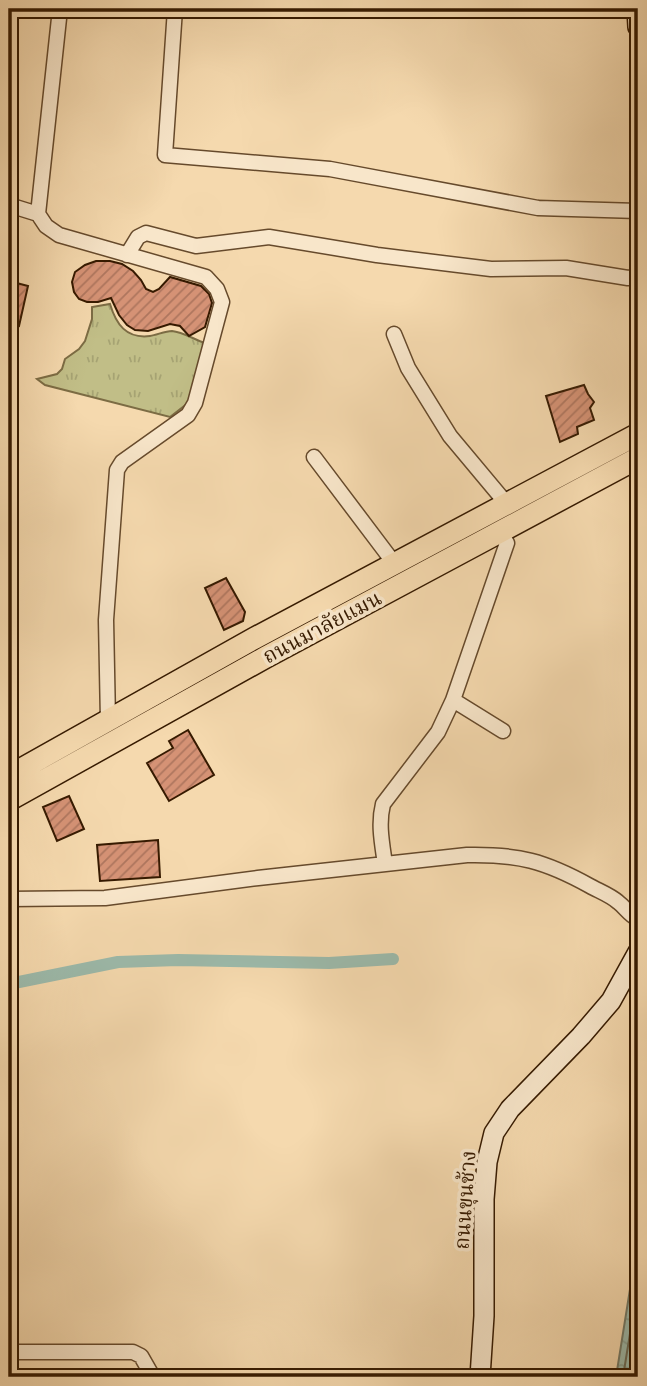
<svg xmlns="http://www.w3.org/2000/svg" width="647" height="1386" viewBox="0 0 647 1386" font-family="'IM FELL Great Primer','Noto Serif Thai',serif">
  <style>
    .park { fill: url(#park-tufts); stroke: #7c6c44; stroke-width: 2 }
    .water { fill: url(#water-ripples); stroke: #737a67; stroke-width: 2 }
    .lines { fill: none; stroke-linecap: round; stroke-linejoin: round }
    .shore { stroke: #696a56; stroke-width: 2 }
    .canal { stroke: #9cbaab; stroke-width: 12 }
    .building { fill: url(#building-hatch); stroke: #361a00; stroke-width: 2 }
    .street-casing { stroke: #664a2c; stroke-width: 17 }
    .secondary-casing { stroke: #361a00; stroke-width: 22 }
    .primary-casing { stroke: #361a00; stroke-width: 24 }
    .street { stroke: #f8e6ca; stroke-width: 14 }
    .secondary { stroke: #f8e6ca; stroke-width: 19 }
    .primary { stroke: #f5d9ae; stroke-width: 21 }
    .labels { text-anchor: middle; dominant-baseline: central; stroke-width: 7; stroke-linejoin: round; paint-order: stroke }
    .street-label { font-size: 21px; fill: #361a00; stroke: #f8e6ca }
  </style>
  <defs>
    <pattern id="park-tufts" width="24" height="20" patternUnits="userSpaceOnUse" patternTransform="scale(1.75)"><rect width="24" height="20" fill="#c1be87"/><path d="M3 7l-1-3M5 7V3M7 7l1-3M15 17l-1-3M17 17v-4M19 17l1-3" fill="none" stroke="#a6a373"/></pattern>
    <pattern id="water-ripples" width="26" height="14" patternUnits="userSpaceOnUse" patternTransform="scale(1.75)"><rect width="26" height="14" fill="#9cbaab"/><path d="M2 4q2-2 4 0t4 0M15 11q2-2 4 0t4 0" fill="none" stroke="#879f91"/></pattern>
    <pattern id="building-hatch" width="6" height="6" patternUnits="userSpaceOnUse" patternTransform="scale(1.75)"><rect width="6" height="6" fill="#d59275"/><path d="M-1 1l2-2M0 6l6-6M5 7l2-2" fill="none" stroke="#ae765e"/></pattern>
  </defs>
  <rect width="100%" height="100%" fill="#f5d9ae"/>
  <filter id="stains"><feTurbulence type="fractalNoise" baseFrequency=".00286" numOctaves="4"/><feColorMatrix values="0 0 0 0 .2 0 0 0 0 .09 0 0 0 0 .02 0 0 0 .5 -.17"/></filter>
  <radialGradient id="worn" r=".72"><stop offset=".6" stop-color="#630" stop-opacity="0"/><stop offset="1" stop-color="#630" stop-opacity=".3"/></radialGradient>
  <path class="park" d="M110 304C116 324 126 339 150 336 157 335 165 331 172 331 183 332 195 340 205 343L188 403 170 417 45 385 37 379 57 374 62 369 65 359 79 349 85 341 92 319V307Z"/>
  <path class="water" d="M638 1239V1377H616Z"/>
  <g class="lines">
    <path class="shore" d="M623 1377 638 1284"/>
    <path class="canal" d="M9 984 118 962 178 960 329 963 393 959"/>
  </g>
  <path class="building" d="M96 261H110L122 264 133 271 141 280 146 289 153 292 159 289 170 277 201 286 209 294 212 303 205 327 189 336 180 326 170 324 148 331 135 330 127 325 119 315 111 298 98 302H87L79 299 74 292 72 282 75 272 85 265Z
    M9 281 28 286 19 326 9 324Z
    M584 385 588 394 594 402 590 408 594 420 577 427 578 434 560 442 546 396Z
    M226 578 245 612 243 621 224 630 205 588Z
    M188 730 214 775 169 801 147 763 173 748 169 741Z
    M69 796 84 829 57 841 43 807Z
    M158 840 160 877 100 881 97 845Z"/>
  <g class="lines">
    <g class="street-casing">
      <path id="street" d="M175 9 165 155 330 169 538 208 638 211
        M9 205 38 214 46 226 59 235 206 277 217 289 222 302 195 403 188 415 122 462 117 470 106 620 108 721
        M38 214 60 9
        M127 255 138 237 146 233 196 246 269 237 377 255 491 269 566 268 628 278 638 277
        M394 334 408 368 450 436 506 503
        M314 457 394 563
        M453 700 503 731
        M385 864C382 843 378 824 383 804L438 732 453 700 507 543 501 532
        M9 899 105 898 258 878 467 855C518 854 545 861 590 886 599 891 610 895 618 902 626 908 629 915 638 919
        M9 1352H133L141 1356 153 1377"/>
    </g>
    <g class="secondary-casing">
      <path id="secondary" d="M637 9 638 27
        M480 1377 484 1316V1199L487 1162 494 1133 510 1109 581 1036 611 1001 638 952"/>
    </g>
    <g class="primary-casing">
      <path id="primary" d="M9 776 255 638 638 434
        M9 800 266 657 638 458"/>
    </g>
    <use href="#street" class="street"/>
    <use href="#secondary" class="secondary"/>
    <use href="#primary" class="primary"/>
  </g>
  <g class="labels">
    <g class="street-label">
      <text transform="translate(322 627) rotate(-28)">ถนนมาลัยแมน</text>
      <text transform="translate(465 1200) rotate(-86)">ถนนขุนช้าง</text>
    </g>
  </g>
  <rect width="647" height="1386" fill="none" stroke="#f5d9ae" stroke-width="35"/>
  <rect x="10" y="10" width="626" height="1365" fill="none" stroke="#361a00" stroke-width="3.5"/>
  <rect x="18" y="18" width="612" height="1351" fill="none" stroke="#361a00" stroke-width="2"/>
  <rect width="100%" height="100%" filter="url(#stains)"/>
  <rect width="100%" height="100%" fill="url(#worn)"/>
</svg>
